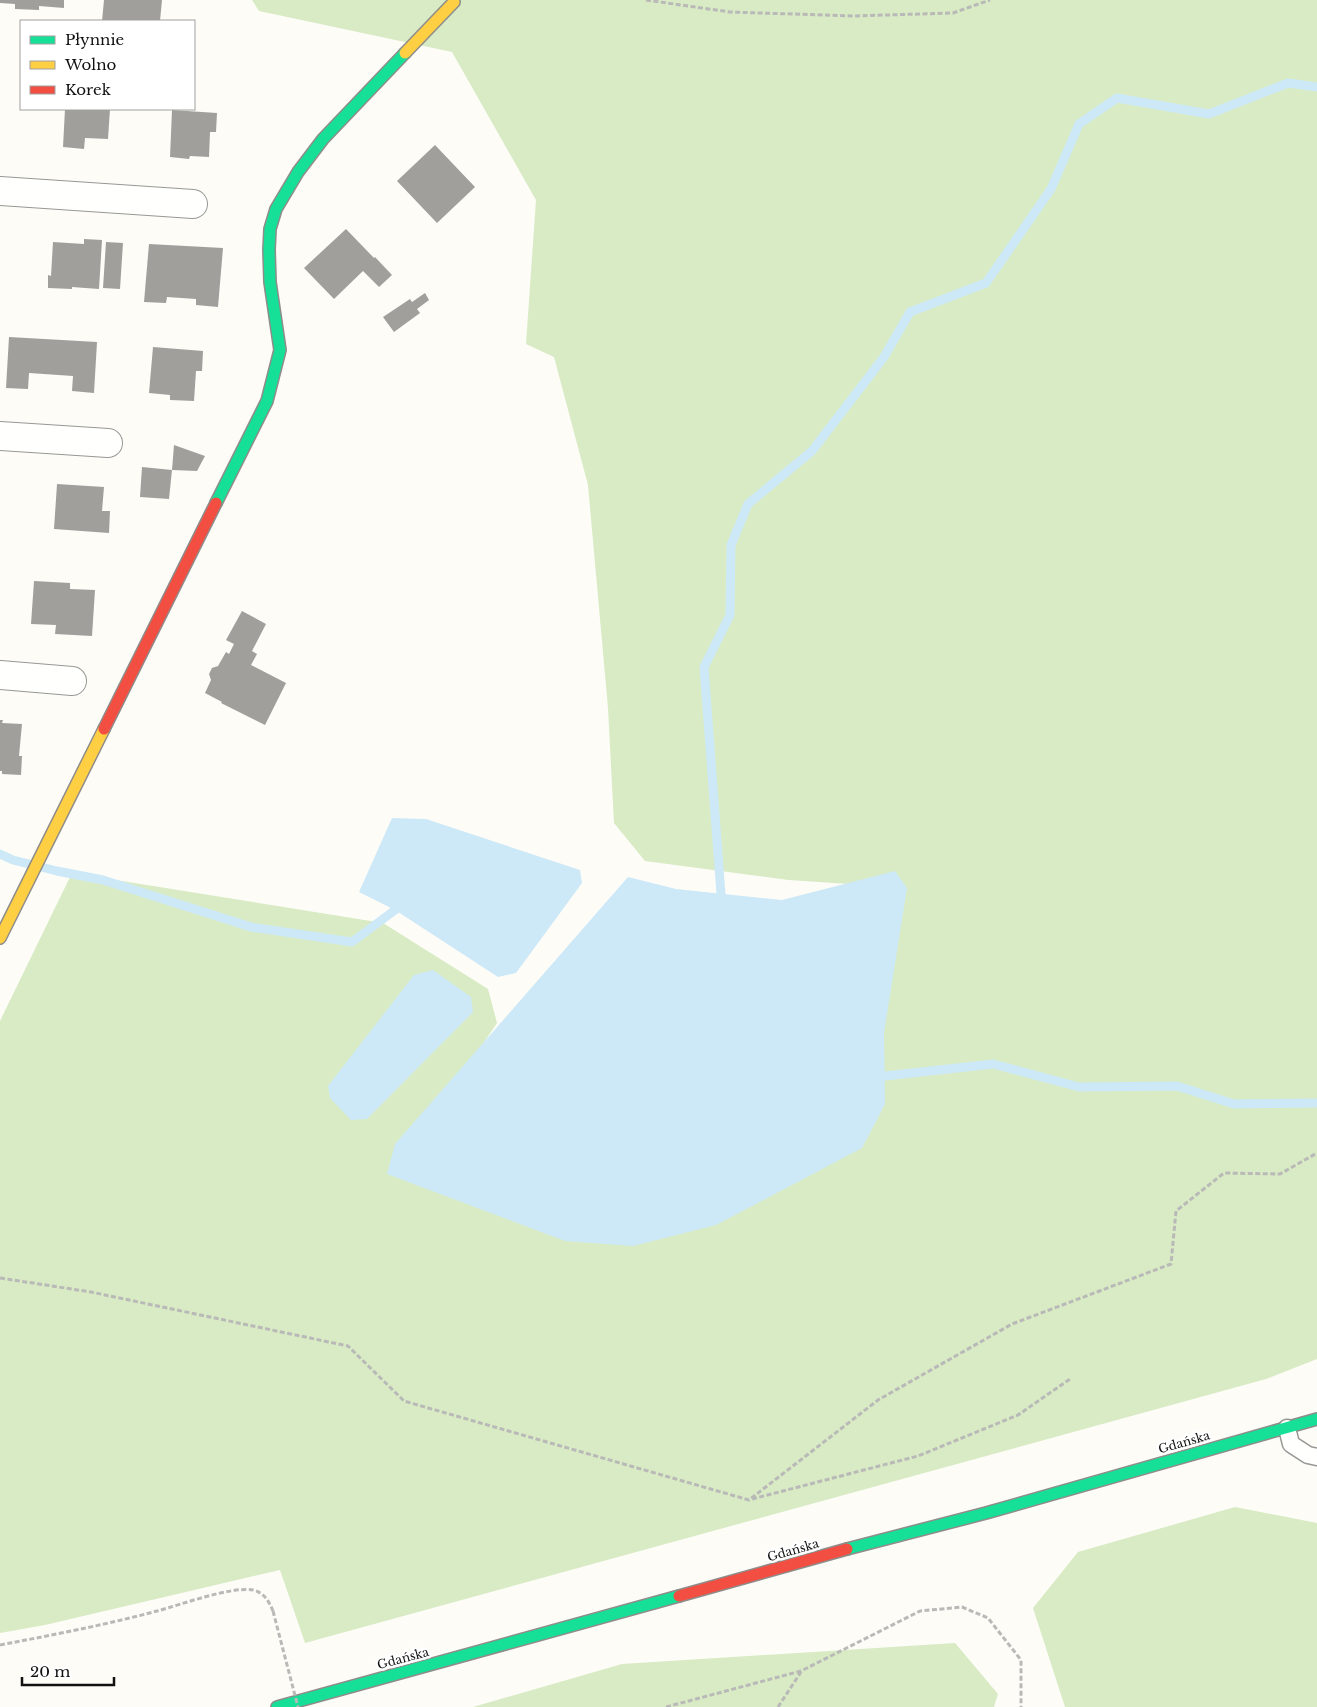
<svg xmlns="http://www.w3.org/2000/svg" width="1317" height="1707" viewBox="0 0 1317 1707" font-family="'Libre Baskerville',serif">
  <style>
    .forest { fill: #d8ebc4 }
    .water { fill: #cde9f8 }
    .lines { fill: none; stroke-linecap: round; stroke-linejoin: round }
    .stream { stroke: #cde9f8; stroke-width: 9 }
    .building { fill: #a19f9c }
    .lane-casing { stroke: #979795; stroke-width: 19 }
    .street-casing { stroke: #979795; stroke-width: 30 }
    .fast-casing { stroke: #8e8d8b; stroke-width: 14 }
    .slow-casing { stroke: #8e8d8b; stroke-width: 14 }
    .jam-casing { stroke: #8e8d8b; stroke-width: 14 }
    .path { stroke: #b9b9b8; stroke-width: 3; stroke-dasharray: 5 2.5; stroke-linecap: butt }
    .lane { stroke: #fffffe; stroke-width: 16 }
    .street { stroke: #fffffe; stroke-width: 28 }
    .fast { stroke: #16e098; stroke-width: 11 }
    .slow { stroke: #ffcf43; stroke-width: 11 }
    .jam { stroke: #f24e42; stroke-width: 11 }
    .path-bridge { stroke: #b9b9b8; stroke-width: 3; stroke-dasharray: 5 2.5; stroke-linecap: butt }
    .labels { text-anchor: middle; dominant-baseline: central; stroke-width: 5; stroke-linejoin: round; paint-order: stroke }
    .street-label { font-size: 12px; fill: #111; stroke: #fff }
  </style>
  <rect width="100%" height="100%" fill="#fdfcf7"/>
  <path class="forest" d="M252 0H1317V1359L1266 1379 305 1643 280 1570 45 1625 0 1633V1021L72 873 383 923 488 989 497 1023 404 1162 864 885 789 880 645 861 614 823 608 708 588 485 554 357 526 344 536 200 452 52 259 11Z
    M1235 1507 1317 1523V1707H1065L1033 1608 1078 1552Z
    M955 1643 998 1694 994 1707H473L622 1664Z"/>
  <path class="water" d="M392 818 426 819 580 870 582 883 516 973 498 977 395 910 359 892Z
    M895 871 907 888 884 1033 885 1104 862 1148 716 1225 633 1246 565 1241 387 1174 395 1144 628 877 676 889 782 900Z
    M433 970 471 997 473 1012 367 1119 351 1120 330 1098 328 1086 414 975Z"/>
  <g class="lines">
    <path class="stream" d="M0 854 13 860 57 871 103 880 251 927 352 942 395 910
      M721 894 704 667 730 615 731 545 748 504 812 451 884 357 910 312 986 283 1051 189 1079 124 1117 98 1209 114 1288 83 1317 87
      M885 1076 993 1064 1079 1087 1177 1086 1234 1104 1317 1103"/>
  </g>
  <path class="building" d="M0 0H64V8L39 6V10L15 9V4L0 3Z
    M104 0H162L160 21H102Z
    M65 109H110L108 139 85 138 84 149 63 147Z
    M172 110 217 113 216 132H210L209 157 190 156 189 159 170 157Z
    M435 145 475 187 437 223 397 181Z
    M346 229 374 258 375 257 392 275 379 287 363 271 334 299 304 268Z
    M84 239 102 240 99 289 72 287V289L48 288V275L51 276 53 242 84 244Z
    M106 242 123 243 120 289 103 288Z
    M149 244 223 248 218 307 196 305V299L167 297 166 303 144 302Z
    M425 293 429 300 417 309 420 313 394 332 383 317 410 299 412 302Z
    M9 337 97 342 94 393 72 391 73 376 29 373 28 389 6 388Z
    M153 347 203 351 202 371H196L194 401 170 400V395L149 393Z
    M174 445 205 456 197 471 172 470Z
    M142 467 172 470 169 499 140 497Z
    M57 484 104 487 102 511H110L109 533 54 529Z
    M34 581 70 583V589L95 590 92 636 55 634 56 625 31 624Z
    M242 611 266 624 252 651 257 654 251 665 286 683 265 725 221 703 222 702 205 693 211 680 209 674 212 668 218 666 226 652 229 654 234 644 226 640Z
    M0 720H3L2 723 22 724 19 756H22L21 775 2 774V771H0Z"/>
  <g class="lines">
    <g class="lane-casing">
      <path id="lane" d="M1287 1428 1291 1444 1308 1455 1317 1457"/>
    </g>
    <g class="street-casing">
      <path id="street" d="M0 191 193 204
        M0 436 108 443
        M0 675 72 681"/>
    </g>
    <g class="fast-casing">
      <path id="fast" d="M216 503 267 401 280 350 270 282 269 250 270 229 276 209 298 172 323 139 405 53
        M847 1549 986 1513 1317 1419
        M277 1707 679 1596"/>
    </g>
    <g class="slow-casing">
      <path id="slow" d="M405 53 454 2
        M0 938 104 729"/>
    </g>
    <g class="jam-casing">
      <path id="jam" d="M104 729 216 503
        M679 1596 847 1549"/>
    </g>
    <path class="path" d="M646 0 730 12 853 16 953 13 990 0
      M0 1278 91 1292 348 1346 404 1401 749 1500 878 1400 1012 1324 1171 1264 1176 1211 1224 1173 1280 1174 1317 1153
      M752 1499 918 1456 1018 1415 1070 1379
      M0 1645C52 1635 105 1625 157 1611 180 1605 231 1586 253 1590 265 1593 269 1602 273 1611
      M666 1707 801 1671 920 1611 962 1607 988 1618 1021 1660V1707
      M778 1707 801 1672"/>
    <use href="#lane" class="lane"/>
    <use href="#street" class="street"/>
    <use href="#fast" class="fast"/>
    <use href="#slow" class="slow"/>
    <use href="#jam" class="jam"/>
    <path class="path-bridge" d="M273 1611 298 1707"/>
  </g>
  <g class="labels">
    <g class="street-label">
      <text transform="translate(1184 1442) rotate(-16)">Gdańska</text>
      <text transform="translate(793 1550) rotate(-16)">Gdańska</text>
      <text transform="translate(403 1658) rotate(-15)">Gdańska</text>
    </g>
  </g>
  <rect x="20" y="20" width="175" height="90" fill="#ffffff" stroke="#a0a0a0"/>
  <rect x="30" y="36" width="25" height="8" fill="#16e098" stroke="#a0a0a0"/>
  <text x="65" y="45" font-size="15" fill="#111111">Płynnie</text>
  <rect x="30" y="61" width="25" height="8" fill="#ffcf43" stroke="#a0a0a0"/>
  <text x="65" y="70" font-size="15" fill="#111111">Wolno</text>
  <rect x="30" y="86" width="25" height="8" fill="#f24e42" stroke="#a0a0a0"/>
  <text x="65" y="95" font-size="15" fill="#111111">Korek</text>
  <path d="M22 1677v8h92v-8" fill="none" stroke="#111111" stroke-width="2.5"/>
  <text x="30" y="1677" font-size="15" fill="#111111" stroke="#ffffff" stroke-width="4" paint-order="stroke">20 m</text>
</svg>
